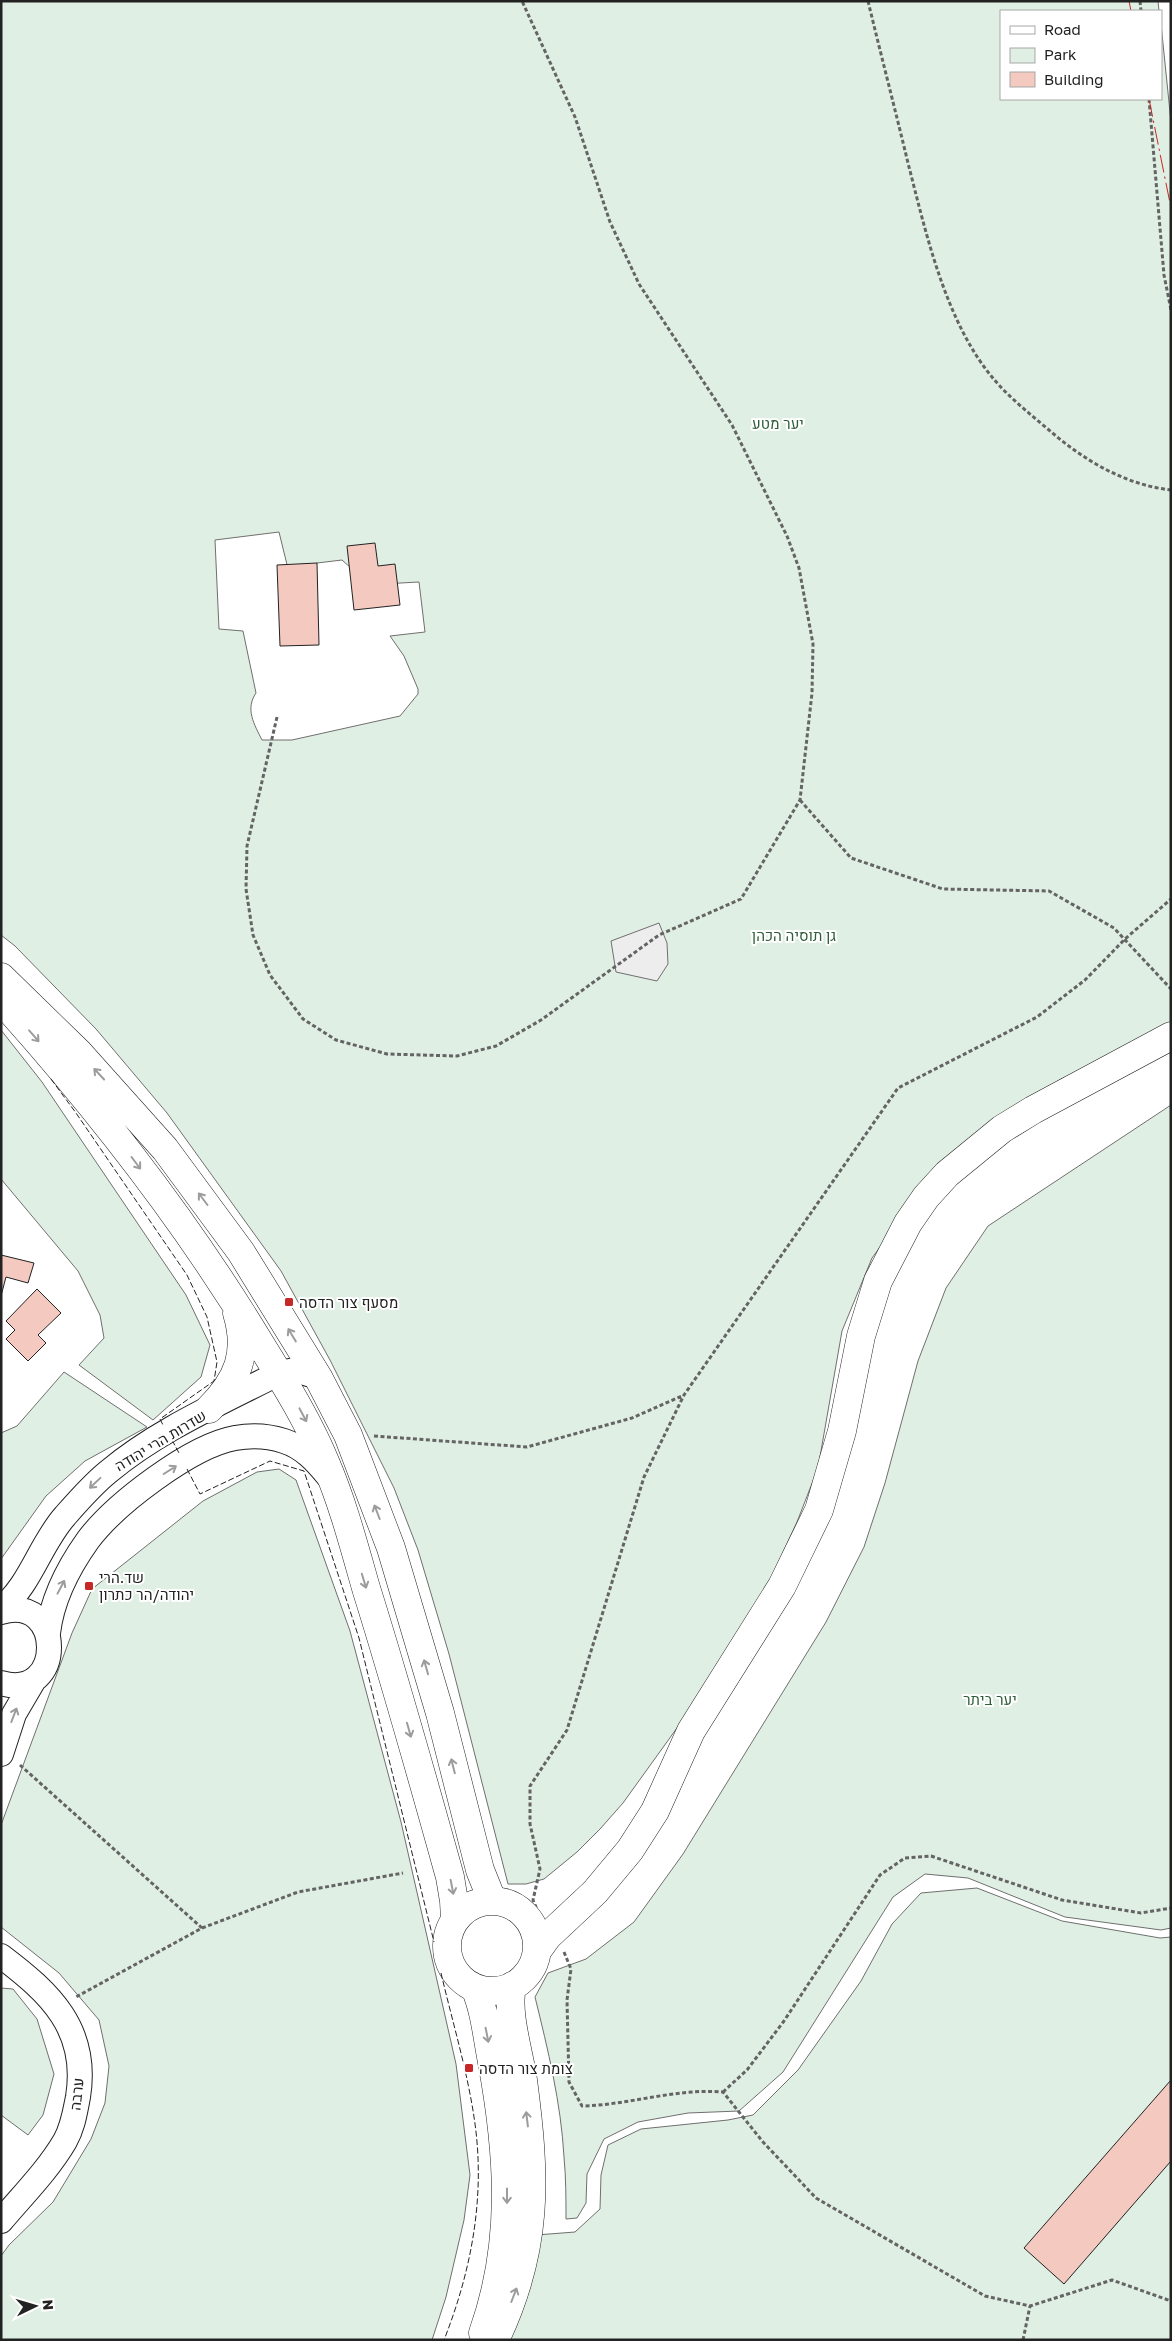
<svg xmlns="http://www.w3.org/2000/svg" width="1172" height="2341" viewBox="0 0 1172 2341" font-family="'Golos Text',Heebo,sans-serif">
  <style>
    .green { fill: #e0efe3; stroke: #6f6f6f; fill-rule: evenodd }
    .parking { fill: #ededed; stroke: #6f6f6f }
    .building { fill: #f3c9c0; stroke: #222 }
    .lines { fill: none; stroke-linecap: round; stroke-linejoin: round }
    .minor-casing { stroke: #222; stroke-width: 26 }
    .major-casing { stroke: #222; stroke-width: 29 }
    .path { stroke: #646464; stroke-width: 3; stroke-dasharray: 4 2.5; stroke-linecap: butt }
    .minor { stroke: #fff; stroke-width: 24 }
    .major { stroke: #fff; stroke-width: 28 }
    .fence { stroke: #222; stroke-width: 1; stroke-dasharray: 6 2.5; stroke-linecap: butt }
    .power { stroke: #c62828; stroke-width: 1; stroke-dasharray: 18 4 2.5 4; stroke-linecap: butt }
    .oneway { stroke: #9c9c9c }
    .poi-dot { fill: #c62828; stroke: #fff; stroke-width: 2 }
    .labels { text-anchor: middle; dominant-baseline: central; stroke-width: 4; stroke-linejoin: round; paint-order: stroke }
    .park-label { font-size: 15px; fill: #2f5e38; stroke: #fff }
    .poi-label { font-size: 15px; fill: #222; stroke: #fff; text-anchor: start }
    .street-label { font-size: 15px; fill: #222; stroke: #fff }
  </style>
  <rect width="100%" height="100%" fill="#fff"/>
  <path class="green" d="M1 1H1158L1159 11H1001V99H1161V24L1171 122V1029L1061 1079 991 1124 897 1224 872 1258 842 1331 818 1468 797 1522 771 1578 682 1721 623 1803 600 1829 577 1852 544 1879 526 1884H508L449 1654 418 1550 394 1488 330 1360 281 1271 167 1113 96 1029 15 946 1 935ZM279 532 291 581 317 563 342 560 361 577 364 585 419 582 425 632 390 636 404 656 418 689V694L400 716 292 740H262C254 724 245 709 256 693L243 631 219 629 215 540Z
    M1 1030 42 1082 186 1295 210 1345 201 1377 153 1420 79 1365 104 1338 100 1315 78 1271 1 1179Z
    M1171 1105V1928L1161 1930 1065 1917 968 1878 925 1874 893 1897 783 2072 739 2111 688 2113 638 2122 604 2139 587 2174 586 2203 577 2218 566 2219C566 2199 566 2178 564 2157 561 2103 548 2050 535 1997L548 1973 586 1959 634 1922 683 1854 826 1622 864 1547 885 1483 918 1361 946 1288 988 1226Z
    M64 1372 147 1427 85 1461 46 1496 1 1559V1433L17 1426Z
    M279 1469 296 1480 350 1631 401 1822 456 2064 470 2175 464 2220 446 2297 432 2340H1V2256L9 2245 53 2202 91 2139 105 2103 109 2066 99 2020 59 1973 1 1927V1825L72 1633 92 1589 203 1501 257 1472Z
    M977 1888 1062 1921 1160 1938 1171 1937V2340H498L536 2235 575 2232 600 2209 601 2175 608 2145 641 2129 728 2120 753 2115 798 2070 861 1981 892 1924 921 1893Z
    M1 1988 13 1989 37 2019 54 2074 43 2115 28 2135 1 2115Z"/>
  <path class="parking" d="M659 923 667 943 668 964 657 981 616 972 611 941Z"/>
  <path class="building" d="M375 543 378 566 395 564 400 605 354 610 347 546Z
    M317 563 319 645 280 646 277 565Z
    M1 1255 34 1263 28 1283 6 1277 1 1296Z
    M37 1289 61 1313 38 1335 46 1343 28 1361 6 1339 15 1330 6 1321Z
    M1171 2080V2161L1064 2284 1024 2248Z"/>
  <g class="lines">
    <g class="minor-casing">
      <path id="minor" d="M1 1609C31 1584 40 1544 65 1516 79 1500 92 1485 108 1472 158 1430 221 1403 279 1373L295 1370 318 1377
        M1 1612C65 1593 65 1702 1 1683
        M48 1633C52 1599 68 1568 88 1540 115 1504 191 1446 235 1438 251 1435 269 1436 284 1441 303 1447 316 1461 328 1476
        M1 1754 14 1714 34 1680
        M1 1956C50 1993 89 2029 78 2097 75 2112 73 2127 65 2141 48 2170 23 2195 1 2221"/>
    </g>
    <g class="major-casing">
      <path id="major" d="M1 977 79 1053 165 1149 241 1252 318 1377 348 1435 391 1548 440 1713 480 1870 492 1900
        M2 1001C98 1108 187 1222 261 1345 285 1384 309 1422 326 1464 343 1504 354 1546 366 1588 396 1684 423 1780 450 1877L454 1901 455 1920
        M209 1409C238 1380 249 1353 237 1313
        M447 1946a45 45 0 1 1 90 0a45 45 0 1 1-90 0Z
        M537 1951 548 1936 595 1892 630 1850 655 1811 691 1731 782 1586 819 1510 842 1431 861 1336 878 1281 908 1223 926 1197 947 1174 1002 1129 1033 1110 1171 1036
        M475 1988C485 2011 487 2037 492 2062 509 2155 515 2243 483 2333
        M495 2340C539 2248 536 2178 523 2080 519 2052 506 2013 512 1986"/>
    </g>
    <path class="path" d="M868 1C881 55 895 109 908 163 926 233 945 320 992 377 1010 399 1034 417 1056 436 1089 463 1127 485 1171 490
      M1140 1 1141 11
      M1149 99 1164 275 1171 310
      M277 717 247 846 246 889 253 935 270 975 303 1019 336 1040 387 1054 457 1056 496 1046 541 1020 659 935 741 899 800 800 812 693 813 644 799 568 787 536 732 425 639 284 610 222 575 117 522 1
      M800 800 851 858 943 889 1049 891 1114 928 1171 989
      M374 1436 527 1447 632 1418 684 1395
      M20 1765 202 1928 76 1997
      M539 1914 533 1900 540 1869 530 1824V1786L567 1730 644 1477 684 1395 898 1088 1037 1017 1085 980 1125 939 1171 899
      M202 1928 298 1892 403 1873
      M564 1952 571 1969 567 2000 569 2082 582 2106C629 2105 676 2088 723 2092L763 2142 816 2198 985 2296 1030 2306 1112 2280 1171 2301
      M723 2092 747 2070 784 2021 880 1875 905 1858 931 1856 1062 1900 1141 1913 1171 1908
      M1023 2340 1030 2306"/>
    <use href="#minor" class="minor"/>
    <use href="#major" class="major"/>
    <path class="fence" d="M51 1079 76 1113 187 1275 207 1317 217 1362 214 1381 160 1419 163 1425
      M172 1440 179 1453
      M187 1469 200 1494 270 1461 304 1471 359 1638 434 1942
      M441 1973C452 2020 467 2070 474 2117 486 2194 472 2269 444 2340"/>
    <path class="power" d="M1129 1 1131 11
      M1149 99 1171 208"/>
  </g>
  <defs><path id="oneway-shaft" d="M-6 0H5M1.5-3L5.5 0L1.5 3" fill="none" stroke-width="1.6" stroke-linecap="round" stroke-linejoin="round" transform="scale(1.25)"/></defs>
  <g class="oneway">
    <use href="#oneway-shaft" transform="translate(34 1036) rotate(49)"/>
    <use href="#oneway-shaft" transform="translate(99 1074) rotate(-133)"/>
    <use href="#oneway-shaft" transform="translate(136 1163) rotate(53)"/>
    <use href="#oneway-shaft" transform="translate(203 1199) rotate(-127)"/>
    <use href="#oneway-shaft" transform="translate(292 1335) rotate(-121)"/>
    <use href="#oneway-shaft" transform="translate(303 1415) rotate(62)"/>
    <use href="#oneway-shaft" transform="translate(170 1470) rotate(-32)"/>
    <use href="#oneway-shaft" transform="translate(95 1483) rotate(137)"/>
    <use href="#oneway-shaft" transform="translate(377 1512) rotate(-111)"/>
    <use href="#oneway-shaft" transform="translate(364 1581) rotate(73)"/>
    <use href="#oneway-shaft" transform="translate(61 1587) rotate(-62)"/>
    <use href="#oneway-shaft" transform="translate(426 1667) rotate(-106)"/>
    <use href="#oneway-shaft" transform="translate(14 1715) rotate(-69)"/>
    <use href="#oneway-shaft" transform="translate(409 1730) rotate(74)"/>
    <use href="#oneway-shaft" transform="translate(453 1766) rotate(-104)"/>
    <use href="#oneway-shaft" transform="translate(452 1887) rotate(79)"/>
    <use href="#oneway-shaft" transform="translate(487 2035) rotate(79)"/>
    <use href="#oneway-shaft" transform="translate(527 2119) rotate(-97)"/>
    <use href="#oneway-shaft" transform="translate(507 2196) rotate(90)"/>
    <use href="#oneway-shaft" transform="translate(514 2295) rotate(-69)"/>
  </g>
  <g class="poi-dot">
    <rect x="284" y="1297" width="10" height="10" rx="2.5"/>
    <rect x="84" y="1581" width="10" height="10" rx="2.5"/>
    <rect x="464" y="2063" width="10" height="10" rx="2.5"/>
  </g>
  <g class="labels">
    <g class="park-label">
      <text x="778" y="423">יער מטע</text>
      <text x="794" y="935">גן תוסיה הכהן</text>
      <text x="990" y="1699">יער ביתר</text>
    </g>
    <g class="poi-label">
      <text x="299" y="1302">מסעף צור הדסה</text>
      <text x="99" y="1577">שד.הרי<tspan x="99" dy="17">יהודה/הר כתרון</tspan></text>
      <text x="479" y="2068">צומת צור הדסה</text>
    </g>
    <g class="street-label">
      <text transform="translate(160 1440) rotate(-31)">שדרות הרי יהודה</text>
      <text transform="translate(76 2094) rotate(-84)">ערבה</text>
    </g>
  </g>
  <rect width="1172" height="2341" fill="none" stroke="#222222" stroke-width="5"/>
  <rect x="1000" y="10" width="162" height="90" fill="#ffffff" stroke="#a7a7a7"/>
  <rect x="1010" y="26" width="25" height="8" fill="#ffffff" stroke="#a7a7a7"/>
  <text x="1044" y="35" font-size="15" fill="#222222">Road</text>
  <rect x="1010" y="48" width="25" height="15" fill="#e0efe3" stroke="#a7a7a7"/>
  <text x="1044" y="60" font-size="15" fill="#222222">Park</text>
  <rect x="1010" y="72" width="25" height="15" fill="#f3c9c0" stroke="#a7a7a7"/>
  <text x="1044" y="85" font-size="15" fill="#222222">Building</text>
  <g transform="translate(35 2306) rotate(85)" stroke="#ffffff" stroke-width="4" paint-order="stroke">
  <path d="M0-4L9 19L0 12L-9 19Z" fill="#222222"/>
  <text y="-8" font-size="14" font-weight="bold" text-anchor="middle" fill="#222222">N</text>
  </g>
</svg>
